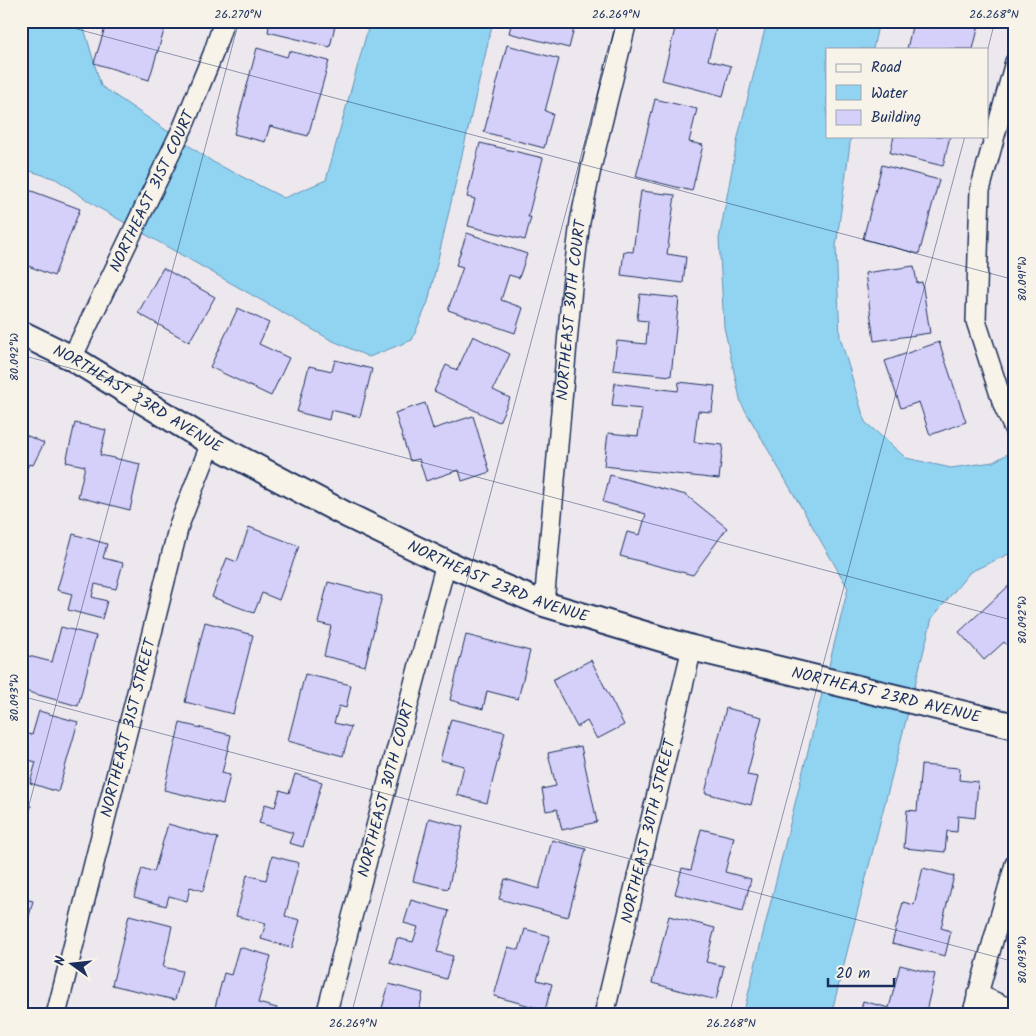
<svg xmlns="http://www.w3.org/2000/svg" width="1036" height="1036" viewBox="0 0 1036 1036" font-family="Kalam,sans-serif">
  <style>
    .water { fill: #91d4f2; stroke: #6292b7 }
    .building { fill: #d5d0f9; stroke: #1b2f5e }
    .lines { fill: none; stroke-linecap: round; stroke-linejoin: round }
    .minor-casing { stroke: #1b2f5e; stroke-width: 22 }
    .tertiary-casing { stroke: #1b2f5e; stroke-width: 28 }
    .minor { stroke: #f7f3e8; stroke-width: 19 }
    .tertiary { stroke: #f7f3e8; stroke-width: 24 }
    .ticks { fill: none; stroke: #1b2f5e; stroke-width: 1; stroke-opacity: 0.45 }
    .labels { text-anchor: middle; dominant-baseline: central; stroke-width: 5; stroke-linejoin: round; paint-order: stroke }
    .street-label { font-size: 16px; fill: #1b2f5e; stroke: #f7f3e8 }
    .neatline { fill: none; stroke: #1b2f5e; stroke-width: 2 }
    .ticks-label { font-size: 12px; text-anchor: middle; fill: #1b2f5e }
  </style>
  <rect width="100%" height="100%" fill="#ede8ed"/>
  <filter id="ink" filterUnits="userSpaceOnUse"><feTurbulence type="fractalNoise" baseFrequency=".02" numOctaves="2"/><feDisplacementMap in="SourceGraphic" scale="10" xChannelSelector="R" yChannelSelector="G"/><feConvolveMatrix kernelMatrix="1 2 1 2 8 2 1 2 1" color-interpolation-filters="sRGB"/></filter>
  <g filter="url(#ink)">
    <path class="water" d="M21 21H82L101 86 213 162 284 198 326 180 370 21H493L428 302 412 340 369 357 331 340 99 208 56 179 30 171 21 173Z
      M767 21H879L873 49H827V136H851L836 247 840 337 865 422 906 458 951 468 993 462 1015 450V551L970 572 932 618 831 1015H743L848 588 741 403 724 327 719 239 738 137Z"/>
    <path class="building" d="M107 21H167L149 80 94 63Z
      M270 21H336L330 47 268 32Z
      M512 21H576L569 48 509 33Z
      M677 21H718L708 60 731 66 723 96 662 80Z
      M936 21H980L973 49H907L913 22 935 28Z
      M507 45 559 59 545 111 553 114 544 148 484 132Z
      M257 48 287 57 289 51 329 61 308 136 270 126 265 142 234 134Z
      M655 99 697 109 689 142 703 145 692 191 636 177Z
      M894 136H950L943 166 890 153Z
      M480 143 543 158 528 217H531L525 240 468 226 475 199 467 197Z
      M882 165 939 180 919 254 863 239Z
      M21 187 80 209 54 276 23 264 26 257 21 255Z
      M641 191 675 195 667 254 686 257 683 283 621 275 624 251 633 252Z
      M467 233 527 254 519 278 509 275 501 300 523 308 515 333 448 310 463 267 456 265Z
      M914 266 917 283 922 282 930 333 874 341 865 273Z
      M163 268 215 297 189 342 138 313Z
      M640 294 679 298 671 376 613 370 617 341 646 344 648 321 637 320Z
      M238 308 269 323 259 344 289 358 271 396 210 367Z
      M473 336 510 354 493 390 510 398 499 422 434 391 446 365 457 370Z
      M939 342 966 422 930 435 919 402 901 408 885 361Z
      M335 360 372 369 360 417 331 410 329 420 297 412 309 366 332 371Z
      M679 382 715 386 712 412 698 411 694 442 723 445 719 479 604 466 608 433 638 436 642 409 612 406 615 383 678 391Z
      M425 403 433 429 473 416 490 472 462 481 459 470 426 481 419 459 410 461 395 413Z
      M75 423 106 430 100 455 140 464 130 510 78 497 85 466 66 462Z
      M21 433 44 443 33 465 29 464 21 481Z
      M610 475 686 495 727 528 693 575 620 556 627 532 640 535 646 514 603 502Z
      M249 527 299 546 279 600 262 593 254 613 212 597 227 558 237 562Z
      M73 534 107 544 103 558 123 563 116 589 95 584 92 597 107 601 102 619 68 610 72 594 57 590Z
      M1014 581 1015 654 1004 642 984 660 959 632Z
      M328 582 382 596 365 666 324 656 331 626 318 623Z
      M205 622 253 635 233 714 185 702Z
      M61 627 96 636 78 706 21 690V654L52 662Z
      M466 635 530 651 518 699 487 691 483 709 450 700Z
      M591 660 624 725 597 739 587 721 577 727 552 680Z
      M305 674 351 685 346 708 339 706 334 723 351 727 343 756 288 741Z
      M726 708 762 717 747 775 758 777 751 805 705 793Z
      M39 711 78 722 58 792 30 783 36 762 21 758 22 732 32 735Z
      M451 719 505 732 487 803 457 795 464 766 440 760Z
      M180 723 231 735 222 773 230 775 223 804 164 790Z
      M581 746 597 822 562 830 557 809 546 811 542 789 556 786 548 753Z
      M921 765 960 768 959 780 978 782 975 818 958 816 957 832 947 831 945 852 904 848 907 810 917 811Z
      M295 774 322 782 303 847 289 843 293 833 259 823 265 804 275 807 280 790 289 793Z
      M21 803 31 806 21 851Z
      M429 818 463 827 448 889 413 881Z
      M168 824 218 838 203 891 190 887 187 901 169 896 166 906 134 897 142 868 154 872Z
      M701 829 734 837 725 872 751 879 743 911 675 894 682 868 691 870Z
      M552 840 586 849 568 917 499 899 505 879 539 889Z
      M272 856 299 863 285 916 300 920 292 948 261 939 266 923 236 916 247 875 266 880Z
      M923 868 954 876 941 928 951 931 945 956 892 943 903 902 914 905Z
      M21 898 33 901 21 947Z
      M411 900 449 911 437 952 453 956 446 979 390 963 397 938 413 942 418 927 404 923Z
      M129 915 172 926 163 967 182 971 175 1000 112 985Z
      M669 916 715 928 706 962 724 966 716 1000 652 983Z
      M525 929 550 936 537 980 552 984 545 1010 494 996 508 947 519 950Z
      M239 947 271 956 258 1003 277 1008 275 1015H213L224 973 231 975Z
      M900 965 935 974 925 1015H860L863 1001 889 1008Z
      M389 984 423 993 418 1015H380Z
      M113 1008 139 1015H111Z"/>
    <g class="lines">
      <g class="minor-casing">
        <g id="minor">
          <path d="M1015 62 980 190 976 321 1004 407 1015 431"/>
          <path id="s1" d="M72 358 183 127 213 54 224 21"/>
          <path id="s2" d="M544 604 572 287 580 222 592 164 627 21"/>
          <path d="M977 994 1015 1011"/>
          <path id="s3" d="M56 1015 179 525 211 443"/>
          <path id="s4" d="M326 1015 446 563"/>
          <path id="s5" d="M604 1015 692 648"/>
          <path d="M972 1015 1015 864"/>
        </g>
      </g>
      <g class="tertiary-casing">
        <g id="tertiary">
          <path id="s6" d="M21 333 72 358 211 443 347 515 446 563 544 604 692 648 1015 726"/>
        </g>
      </g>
      <use href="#minor" class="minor"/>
      <use href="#tertiary" class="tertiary"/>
    </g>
  </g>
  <path class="ticks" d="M47 21 1015 280M987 52 995 21M21 355 1015 621M21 696 1015 962M21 835 239 21M351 1015 617 21M729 1015 965 136"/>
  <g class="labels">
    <g class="street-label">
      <text stroke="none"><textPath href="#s1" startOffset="185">NORTHEAST 31ST COURT</textPath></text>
      <text stroke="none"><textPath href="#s2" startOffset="295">NORTHEAST 30TH COURT</textPath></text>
      <text stroke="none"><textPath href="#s6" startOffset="134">NORTHEAST 23RD AVENUE</textPath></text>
      <text stroke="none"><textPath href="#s6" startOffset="539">NORTHEAST 23RD AVENUE</textPath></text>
      <text stroke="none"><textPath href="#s6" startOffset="944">NORTHEAST 23RD AVENUE</textPath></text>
      <text stroke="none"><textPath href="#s3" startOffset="296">NORTHEAST 31ST STREET</textPath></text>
      <text stroke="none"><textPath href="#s4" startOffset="234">NORTHEAST 30TH COURT</textPath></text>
      <text stroke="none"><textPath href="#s5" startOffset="189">NORTHEAST 30TH STREET</textPath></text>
    </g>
  </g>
  <rect width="1036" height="1036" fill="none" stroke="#f7f3e8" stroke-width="55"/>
  <rect x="826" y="48" width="162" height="90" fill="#f7f3e8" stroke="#9fa5b1"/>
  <rect x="836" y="64" width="25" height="8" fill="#f7f3e8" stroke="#9fa5b1"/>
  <text x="871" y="72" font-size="15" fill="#1b2f5e">Road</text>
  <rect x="836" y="85" width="25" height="15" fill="#91d4f2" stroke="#9fa5b1"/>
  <text x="871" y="98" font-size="15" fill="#1b2f5e">Water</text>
  <rect x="836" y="110" width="25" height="15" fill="#d5d0f9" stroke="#9fa5b1"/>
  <text x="871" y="122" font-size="15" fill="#1b2f5e">Building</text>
  <g transform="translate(72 964) rotate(285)" stroke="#f7f3e8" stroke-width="4" paint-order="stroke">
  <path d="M0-4L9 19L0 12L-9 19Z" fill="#1b2f5e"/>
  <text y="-8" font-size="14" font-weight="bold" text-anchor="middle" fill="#1b2f5e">N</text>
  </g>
  <path d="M828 978v8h66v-8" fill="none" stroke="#1b2f5e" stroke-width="2.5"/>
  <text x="836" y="978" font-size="15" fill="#1b2f5e" stroke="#f7f3e8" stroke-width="4" paint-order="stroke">20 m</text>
  <rect x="28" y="28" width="980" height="980" class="neatline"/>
  <g class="ticks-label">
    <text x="238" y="18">26.270°N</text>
    <text x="616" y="18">26.269°N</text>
    <text x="994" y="18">26.268°N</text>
    <text transform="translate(1022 279) rotate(-90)" y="4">80.091°W</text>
    <text transform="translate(14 357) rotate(-90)" y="4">80.092°W</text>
    <text transform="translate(1022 620) rotate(-90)" y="4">80.092°W</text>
    <text transform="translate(14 698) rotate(-90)" y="4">80.093°W</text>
    <text transform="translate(1022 960) rotate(-90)" y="4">80.093°W</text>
    <text x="353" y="1027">26.269°N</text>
    <text x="731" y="1027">26.268°N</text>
  </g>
</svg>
